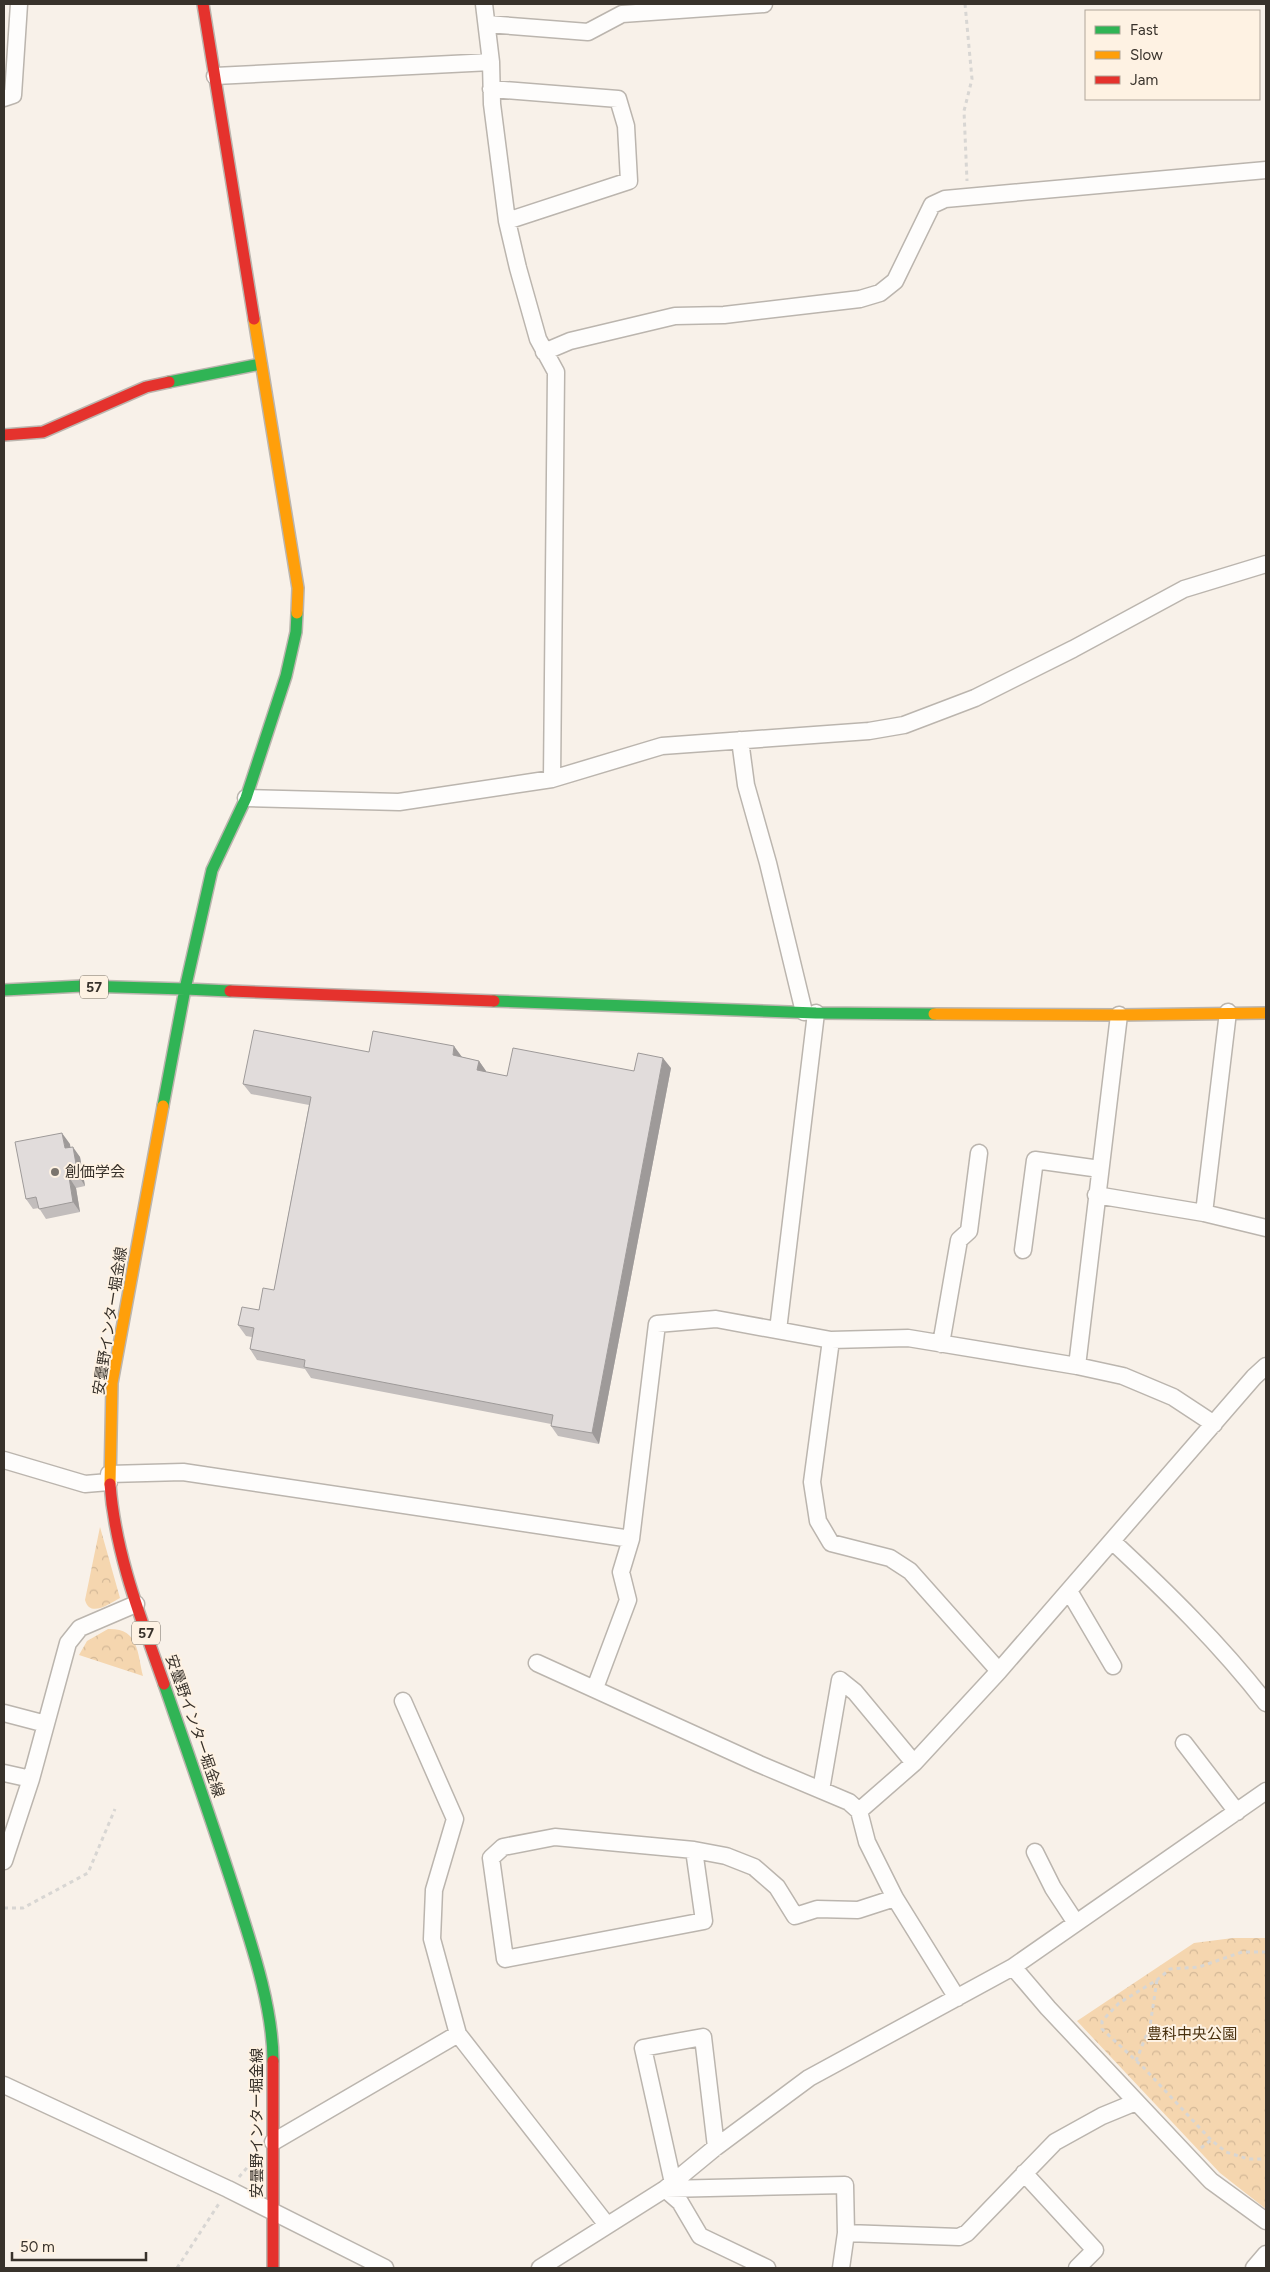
<svg xmlns="http://www.w3.org/2000/svg" width="1270" height="2272" viewBox="0 0 1270 2272" font-family="Figtree,'Noto Sans JP',sans-serif">
  <style>
    .park { fill: url(#park-crowns) }
    .lines { fill: none; stroke-linecap: round; stroke-linejoin: round }
    .street-casing { stroke: #bbb5ae; stroke-width: 19 }
    .fast-casing { stroke: #bbb5ae; stroke-width: 14 }
    .slow-casing { stroke: #bbb5ae; stroke-width: 14 }
    .jam-casing { stroke: #bbb5ae; stroke-width: 14 }
    .path { stroke: #d8d6d3; stroke-width: 3; stroke-dasharray: 4 4; stroke-linecap: butt }
    .street { stroke: #fefdfc; stroke-width: 16 }
    .fast { stroke: #30b455; stroke-width: 11 }
    .slow { stroke: #ff9f0a; stroke-width: 11 }
    .jam { stroke: #e5322d; stroke-width: 11 }
    .wall { fill: #c2bdbc }
    .shaded-wall { fill: #9e9a99 }
    .building { fill: #e1dcdb; stroke: #9e9a99 }
    .poi-dot { fill: #7b756e; stroke: #fef2e3; stroke-width: 2 }
    .labels { text-anchor: middle; dominant-baseline: central; stroke-width: 4; stroke-linejoin: round; paint-order: stroke }
    .shield { fill: #fef2e3; stroke: #736c62; stroke-width: 1 }
    .shield-label { font-size: 14px; font-weight: bold; fill: #38322b }
    .poi-label { font-size: 15px; fill: #38322b; stroke: #fef2e3; text-anchor: start }
    .street-label { font-size: 15px; fill: #38322b; stroke: #fef2e3 }
    .park-label { font-size: 15px; fill: #49300d; stroke: #fef2e3 }
  </style>
  <defs>
    <pattern id="park-crowns" width="20" height="18" patternUnits="userSpaceOnUse" patternTransform="scale(1.25)"><rect width="20" height="18" fill="#f5d6af"/><path d="M2 6a3 3 0 1 1 6 0M12 15a3 3 0 1 1 6 0" fill="none" stroke="#d3b897"/></pattern>
  </defs>
  <rect width="100%" height="100%" fill="#f8f1e9"/>
  <path class="park" d="M100 1527 120 1598C109 1604 90 1618 85 1600Z
    M108 1629C139 1628 137 1652 143 1676L79 1655 87 1641Z
    M1233 1938H1266V2209L1220 2173 1077 2021 1194 1943Z"/>
  <g class="lines">
    <g class="street-casing">
      <path id="street" d="M484 4 491 62 492 104 507 221 518 268 538 339 556 372 552 779
        M487 24 588 32 622 14 764 4
        M215 76 491 62
        M491 89 618 99 626 126 629 181 507 221
        M4 98 13 95 19 4
        M544 352 570 341 675 316 724 315 860 299 880 293 895 281 932 205 945 199 1266 170
        M740 740 746 785 768 863 804 1012
        M246 798 399 802 552 779 662 746 869 731 904 725 975 698 1073 649 1184 589 1266 564
        M1096 1195 1204 1213 1266 1228
        M1204 1213 1228 1012
        M1023 1250 1035 1160 1100 1169
        M778 1330 816 1013
        M831 1340 812 1482 818 1521 831 1543 890 1558 910 1571 999 1671
        M941 1344 959 1240 969 1231 979 1153
        M1077 1366 1119 1015
        M4 1460 85 1484 109 1482
        M109 1474 183 1472 631 1539 657 1324 716 1319 831 1340 908 1338 1077 1366 1123 1376 1173 1397 1214 1424
        M1112 1541C1167 1592 1220 1644 1266 1703
        M1069 1591 1113 1666
        M537 1663 759 1764 849 1802 859 1811
        M595 1688 628 1600 621 1572 631 1539
        M403 1701 455 1819 434 1890 432 1939 458 2034
        M4 1713 46 1724
        M1184 1743 1237 1812
        M4 1773 31 1779
        M821 1790 840 1680 855 1692 914 1763
        M694 1850 704 1921 505 1959 491 1858 503 1847 555 1837 694 1850 726 1856 754 1867 777 1887 795 1916 817 1909 858 1910 895 1898
        M1035 1852 1053 1888 1076 1923
        M4 1861 31 1779 68 1643 80 1628 136 1604
        M1013 1967 1048 2008 1211 2181 1266 2221
        M957 1998 895 1898 867 1842 859 1811 914 1763 999 1671 1254 1377 1266 1366
        M4 2085 228 2189 385 2268
        M273 2142 458 2034 607 2225
        M1024 2173 1095 2250 1077 2268
        M673 2183 643 2048 703 2037 716 2147
        M665 2189 845 2185 846 2233 841 2268
        M665 2189 680 2202 700 2236 767 2268
        M846 2233 959 2237 967 2233 1055 2142 1102 2116 1136 2102
        M540 2268 665 2189 716 2147 809 2078 1013 1967 1266 1791
        M1254 2268 1266 2254"/>
    </g>
    <g class="fast-casing">
      <path id="fast" d="M169 382 261 364
        M4 990 82 986 185 989 163 1106
        M230 991 185 989 212 870 246 798 286 676 296 632 297 613
        M494 1001 816 1013 934 1014
        M164 1684C189 1756 214 1827 237 1899 253 1949 273 2009 273 2061"/>
    </g>
    <g class="slow-casing">
      <path id="slow" d="M254 319 298 588 297 613
        M934 1014 1119 1015 1266 1013
        M110 1484 112 1383 163 1106"/>
    </g>
    <g class="jam-casing">
      <path id="jam" d="M203 4 254 319
        M4 435 43 432 146 387 169 382
        M230 991 494 1001
        M110 1484C115 1553 141 1619 164 1684
        M273 2061V2268"/>
    </g>
    <path class="path" d="M965 4 972 79 964 111 967 181
      M4 1908H23L88 1873 115 1809
      M1266 1952H1242L1199 1967 1170 1969 1157 1980 1119 2003 1102 2021V2029L1144 2068 1211 2140 1226 2152 1248 2159H1266
      M1150 2026 1162 2030
      M1136 2061 1150 2026 1157 1980
      M1201 2148 1211 2140
      M239 2177 251 2163
      M177 2268 220 2202"/>
    <use href="#street" class="street"/>
    <use href="#fast" class="fast"/>
    <use href="#slow" class="slow"/>
    <use href="#jam" class="jam"/>
  </g>
  <path class="wall" d="M369 1052 462 1057 479 1061 486 1071V1072L507 1076 634 1071 671 1068 599 1444 558 1436 551 1426V1424L311 1378 305 1369 257 1360 250 1349 252 1337 246 1336 238 1325 259 1310 274 1290 309 1105 251 1094 243 1084Z
    M70 1144V1147L80 1157 85 1186 76 1188 80 1212 46 1219 39 1208 33 1209 26 1199Z"/>
  <path class="shaded-wall" d="M454 1046 462 1057 460 1066 453 1055Z
    M663 1058 671 1068 599 1444 592 1433Z
    M479 1061 486 1071 485 1081 477 1070Z
    M62 1133 70 1144 72 1159 65 1148Z
    M73 1147 80 1157 85 1186 78 1175Z
    M69 1177 76 1188 80 1212 73 1202Z"/>
  <path class="building" d="M254 1030 369 1052 373 1031 454 1046 453 1055 479 1061 477 1070 507 1076 513 1048 634 1071 638 1053 663 1058 592 1433 551 1426 553 1415 304 1367 305 1360 250 1349 254 1328 238 1325 242 1307 259 1310 263 1288 274 1290 311 1097 243 1084Z
    M62 1133 65 1148 73 1147 78 1175 69 1177 73 1202 39 1209 36 1197 26 1199 15 1142Z"/>
  <circle class="poi-dot" cx="55" cy="1172" r="5"/>
  <g class="labels">
    <g class="shield">
      <rect x="80" y="975.5" width="28" height="23" rx="4"/>
      <rect x="132" y="1621.5" width="28" height="23" rx="4"/>
    </g>
    <g class="shield-label">
      <text x="94" y="987">57</text>
      <text x="146" y="1633">57</text>
    </g>
    <g class="poi-label">
      <text x="65" y="1172">創価学会</text>
    </g>
    <g class="street-label">
      <text transform="translate(110 1321) rotate(-81)">安曇野インター堀金線</text>
      <text transform="translate(195 1726) rotate(71)">安曇野インター堀金線</text>
      <text transform="translate(257 2123) rotate(-90)">安曇野インター堀金線</text>
    </g>
    <g class="park-label">
      <text x="1192" y="2034">豊科中央公園</text>
    </g>
  </g>
  <rect width="1270" height="2272" fill="none" stroke="#38322b" stroke-width="10"/>
  <rect x="1085" y="10" width="175" height="90" fill="#fef2e3" stroke="#afa599"/>
  <rect x="1095" y="26" width="25" height="8" fill="#30b455" stroke="#afa599"/>
  <text x="1130" y="35" font-size="15" fill="#38322b">Fast</text>
  <rect x="1095" y="51" width="25" height="8" fill="#ff9f0a" stroke="#afa599"/>
  <text x="1130" y="60" font-size="15" fill="#38322b">Slow</text>
  <rect x="1095" y="76" width="25" height="8" fill="#e5322d" stroke="#afa599"/>
  <text x="1130" y="85" font-size="15" fill="#38322b">Jam</text>
  <path d="M12 2252v8h134v-8" fill="none" stroke="#38322b" stroke-width="2.5"/>
  <text x="20" y="2252" font-size="15" fill="#38322b" stroke="#fef2e3" stroke-width="4" paint-order="stroke">50 m</text>
</svg>
